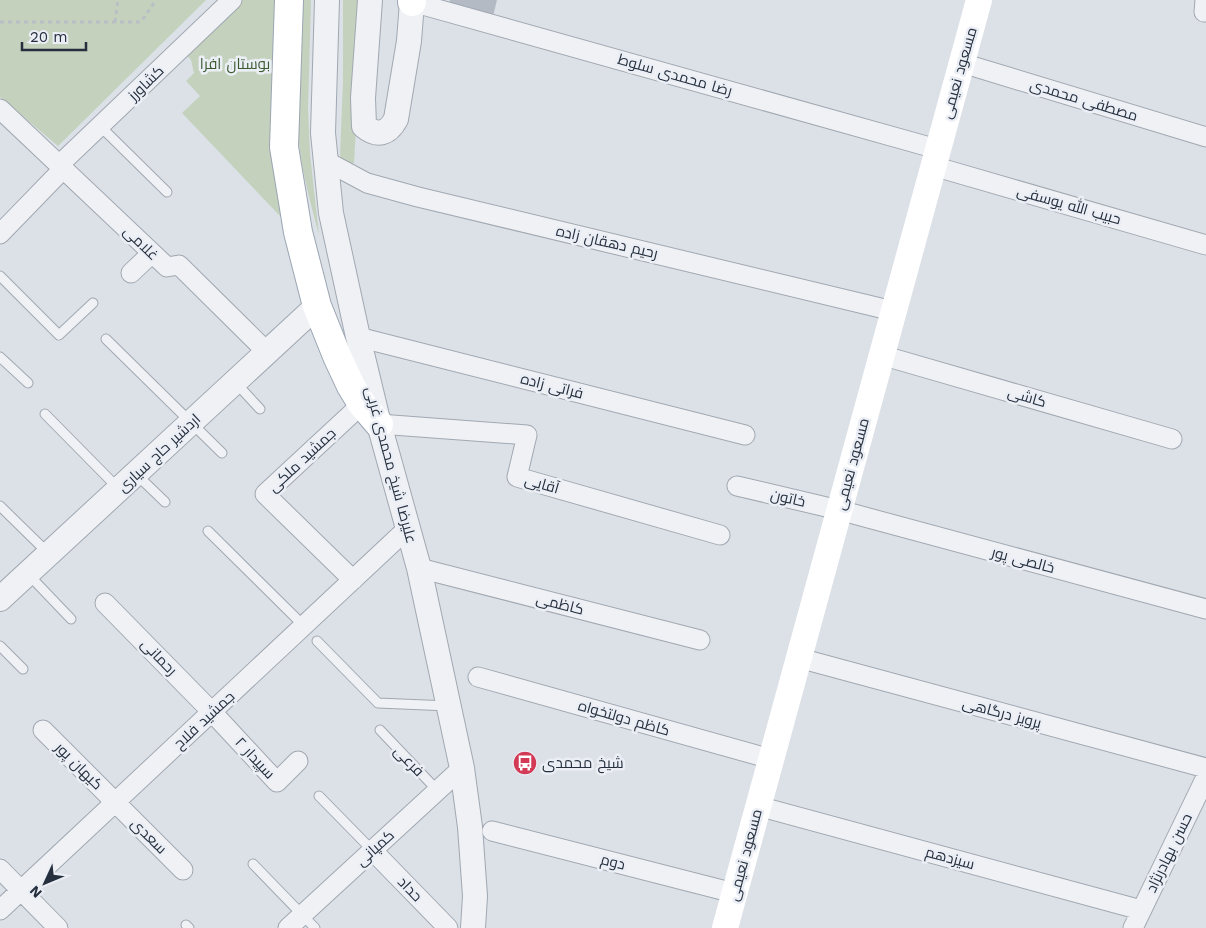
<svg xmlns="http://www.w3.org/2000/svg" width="1206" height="928" viewBox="0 0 1206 928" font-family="'Work Sans',Cairo,sans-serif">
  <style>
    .green { fill: #c3d1bd }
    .building { fill: #b3bac4 }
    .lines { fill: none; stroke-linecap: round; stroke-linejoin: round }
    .service-casing { stroke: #a1a8b1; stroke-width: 11 }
    .minor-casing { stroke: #a1a8b1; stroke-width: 21 }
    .tertiary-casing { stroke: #a1a8b1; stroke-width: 26 }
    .primary-casing { stroke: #9ba5b3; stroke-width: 30 }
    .path { stroke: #babfc5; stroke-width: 3; stroke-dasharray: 4 4; stroke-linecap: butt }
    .service { stroke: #eff1f5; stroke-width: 9 }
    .minor { stroke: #eff1f5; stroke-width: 19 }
    .tertiary { stroke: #eff1f5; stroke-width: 24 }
    .secondary { stroke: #fff; stroke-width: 26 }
    .primary { stroke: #fff; stroke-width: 28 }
    .labels { text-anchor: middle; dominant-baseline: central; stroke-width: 5; stroke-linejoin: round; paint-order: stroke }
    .park-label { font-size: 15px; fill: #3b5a32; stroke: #ebeff5 }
    .street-label { font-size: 15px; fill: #252f3e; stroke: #ebeff5 }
    .poi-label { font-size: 15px; fill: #252f3e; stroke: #ebeff5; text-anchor: start }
  </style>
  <rect width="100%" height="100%" fill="#dce1e7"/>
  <path class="green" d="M0 0H206L58 146 0 97Z
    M241 0H280L275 97 280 216 182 113 200 96 186 81 194 73 191 60 184 52Z
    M302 0H311L308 109 310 154 319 235C311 204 302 173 299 142 295 95 300 47 302 0Z
    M343 0H361V40L354 163 348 165 343 162 340 155 343 81Z"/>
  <path class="building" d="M450 0H497L493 16 449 4Z"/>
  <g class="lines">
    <g class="service-casing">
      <path id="service" d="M100 126 167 192
        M0 276 59 335 93 303
        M106 339 222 453
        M0 357 28 383
        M235 382 260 409
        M45 414 119 489
        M136 474 165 502
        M0 506 48 553
        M208 531 304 626
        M28 574 71 619
        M317 641 378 703 449 706
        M0 646 23 669
        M380 730 438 791
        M319 796 372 850
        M253 864 315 928
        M186 925 189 928"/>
    </g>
    <g class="minor-casing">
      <path id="minor" d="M412 2 937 149
        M1204 12 1205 0
        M962 63 1206 137
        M0 109 167 267 179 265 267 352
        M326 161 367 183 418 197 893 311
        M59 165 232 0
        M933 166 1206 245
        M0 234 63 169
        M131 273 152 253
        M358 337 745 435
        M881 355 1172 439
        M379 424 527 435 517 477 720 535
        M737 486 839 510 1206 609
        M419 568 700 640
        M353 580 265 494 362 404
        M105 603 212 712 277 782 298 761
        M799 658 1206 768
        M478 677 771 759
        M43 730 183 870
        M758 806 1141 910
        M492 831 734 893
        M372 850 448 928
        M0 869 58 928
        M0 910 407 529
        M288 928 462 768
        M1133 928 1206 777"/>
    </g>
    <g class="tertiary-casing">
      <path id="tertiary" d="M327 0 323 133 331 213 358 337 379 424 419 568 462 768 470 827 475 896 473 928
        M370 0 363 98 364 126C377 137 388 134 396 119L409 41 412 2
        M0 599 317 306"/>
    </g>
    <g class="primary-casing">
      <path id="primary" d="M289 0 284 147 298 232 317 306 337 356 351 386 362 404 379 424
        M412 2V0"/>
    </g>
    <path class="path" d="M0 22H141L156 0
      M115 22 118 0"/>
    <use href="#service" class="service"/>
    <use href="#minor" class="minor"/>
    <use href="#tertiary" class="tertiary"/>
    <path class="secondary" d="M725 928 979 0"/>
    <use href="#primary" class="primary"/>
  </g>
  <defs>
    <g id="bus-disc" transform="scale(1.25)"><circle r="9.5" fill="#d33a56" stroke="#ebeff5"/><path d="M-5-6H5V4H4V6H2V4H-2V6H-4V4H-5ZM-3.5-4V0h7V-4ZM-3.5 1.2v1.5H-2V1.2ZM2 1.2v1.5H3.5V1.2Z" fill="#fff"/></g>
  </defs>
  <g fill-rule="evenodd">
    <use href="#bus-disc" x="525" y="763"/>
  </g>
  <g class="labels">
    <g class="park-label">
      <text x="235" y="64">بوستان افرا</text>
    </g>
    <g class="street-label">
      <text transform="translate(959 73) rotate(-74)">مسعود نعیمی</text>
      <text transform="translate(675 75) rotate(16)">رضا محمدی سلوط</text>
      <text transform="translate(146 83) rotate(-44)">کشاورز</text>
      <text transform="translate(1084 100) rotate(17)">مصطفی محمدی</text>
      <text transform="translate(1069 205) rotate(16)">حبیب الله یوسفی</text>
      <text transform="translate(607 242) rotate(13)">رحیم دهقان زاده</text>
      <text transform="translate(141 243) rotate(44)">غلامی</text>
      <text transform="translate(552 386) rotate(14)">فراتی زاده</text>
      <text transform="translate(1027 397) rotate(16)">کاشی</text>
      <text transform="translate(159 453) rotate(-43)">اردشیر حاج سیاری</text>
      <text transform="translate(302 460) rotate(-43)">جمشید ملکی</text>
      <text transform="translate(852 464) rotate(-75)">مسعود نعیمی</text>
      <text transform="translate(391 465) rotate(75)">علیرضا شیخ محمدی غربی</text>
      <text transform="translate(542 484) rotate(16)">آقایی</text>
      <text transform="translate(788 498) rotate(13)">خاتون</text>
      <text transform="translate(1023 560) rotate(15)">خالصی پور</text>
      <text transform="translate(560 604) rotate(14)">کاظمی</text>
      <text transform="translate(159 657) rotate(46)">رحمانی</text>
      <text transform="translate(1002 713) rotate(15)">پرویز درگاهی</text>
      <text transform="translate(624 718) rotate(16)">کاظم دولتخواه</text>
      <text transform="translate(204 720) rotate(-43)">جمشید فلاح</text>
      <text transform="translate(255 758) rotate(47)">سپیدار ۲</text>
      <text transform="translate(409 761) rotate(46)">فرعی</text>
      <text transform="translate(79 766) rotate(45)">کیهان پور</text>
      <text transform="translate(149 836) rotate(45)">سعدی</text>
      <text transform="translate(375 848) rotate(-42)">کمپانی</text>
      <text transform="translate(1169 853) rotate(-64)">حسن بهادرنژاد</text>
      <text transform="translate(745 855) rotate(-75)">مسعود نعیمی</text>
      <text transform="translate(950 858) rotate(15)">سیزدهم</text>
      <text transform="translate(613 862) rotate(14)">دوم</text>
      <text transform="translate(410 889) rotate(46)">حداد</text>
    </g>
    <g class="poi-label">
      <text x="542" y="763">شیخ محمدی</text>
    </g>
  </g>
  <g transform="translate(45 883) rotate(226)" stroke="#ebeff5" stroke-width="4" paint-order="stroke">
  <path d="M0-4L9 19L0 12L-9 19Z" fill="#252f3e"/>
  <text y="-8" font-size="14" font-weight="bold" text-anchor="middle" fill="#252f3e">N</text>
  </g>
  <path d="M22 42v8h64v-8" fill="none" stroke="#252f3e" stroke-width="2.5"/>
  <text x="30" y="42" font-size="15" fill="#252f3e" stroke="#ebeff5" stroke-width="4" paint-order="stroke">20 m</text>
</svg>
